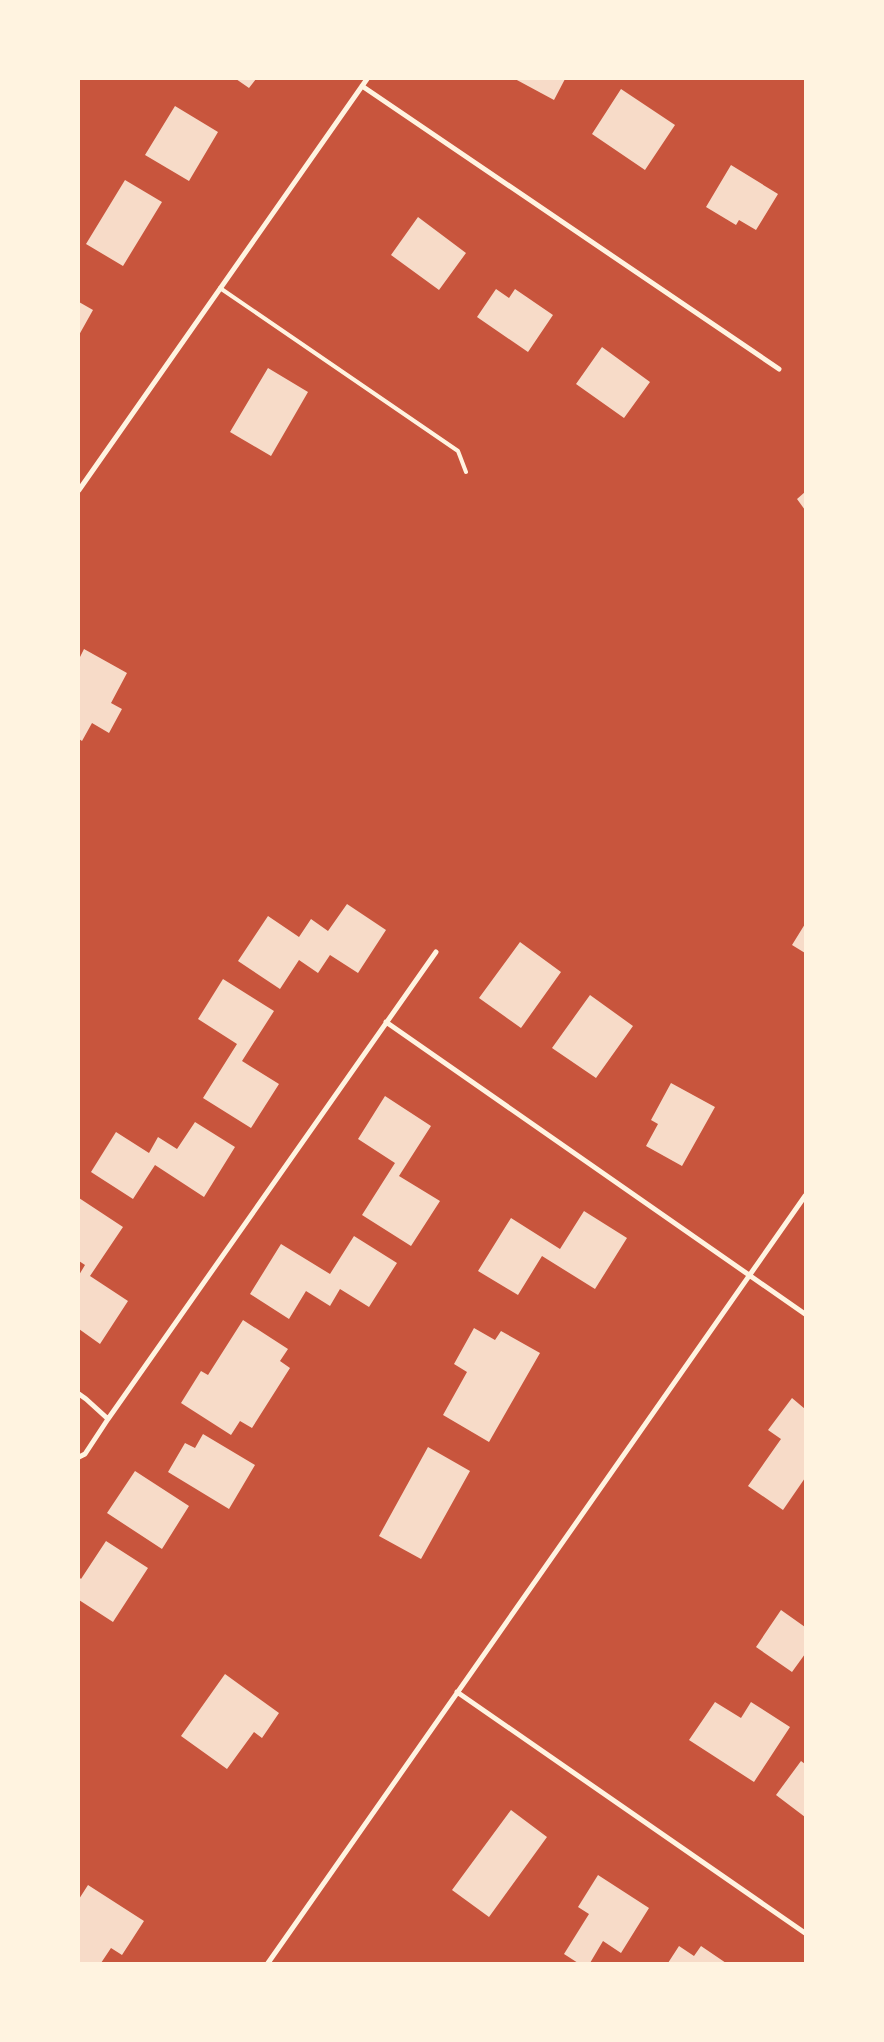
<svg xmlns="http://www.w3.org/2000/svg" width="884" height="2042" viewBox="0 0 884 2042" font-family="'Alegreya Sans',sans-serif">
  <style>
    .building { fill: #f7dbc8 }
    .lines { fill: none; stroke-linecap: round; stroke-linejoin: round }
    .service { stroke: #fff3e0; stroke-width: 4 }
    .minor { stroke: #fff3e0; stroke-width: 5 }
  </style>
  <rect width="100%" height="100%" fill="#c8553d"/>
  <path class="building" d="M236 79H256L249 88Z
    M515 79H565L554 100Z
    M621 89 675 125 645 170 592 134Z
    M175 106 218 132 189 181 145 155Z
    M731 165 778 194 756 230 739 220 736 225 706 207Z
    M125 180 162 202 123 266 86 244Z
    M418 217 466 253 439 290 391 255Z
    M496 289 509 298 515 289 553 315 528 352 477 317Z
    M79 302 93 310 79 335Z
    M602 347 650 382 624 418 576 384Z
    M268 368 308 392 271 456 230 432Z
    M805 492V510L797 499Z
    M84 649 127 673 111 703 122 709 109 733 92 723 82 741 79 739V659Z
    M347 904 386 930 358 973 330 955 318 973 299 960 280 989 238 961 268 916 299 937 311 919 328 931Z
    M805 924V953L792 945Z
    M520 942 561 972 521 1028 479 998Z
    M223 979 274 1011 242 1061 279 1084 251 1128 203 1098 237 1044 198 1019Z
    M590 995 633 1026 596 1078 552 1048Z
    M671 1083 715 1107 682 1166 646 1146 658 1124 651 1120Z
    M385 1096 431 1126 399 1176 440 1201 411 1246 362 1215 395 1163 358 1139Z
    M195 1122 235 1147 204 1197 155 1165 133 1199 91 1172 116 1132 149 1153 158 1137 177 1149Z
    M79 1198 123 1227 90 1276 128 1301 100 1344 79 1329V1275L85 1265 79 1261Z
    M584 1211 627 1238 595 1289 542 1256 518 1295 478 1271 511 1218 560 1249Z
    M354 1236 397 1263 369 1307 340 1289 330 1306 306 1291 289 1319 250 1294 281 1244 330 1274Z
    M243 1320 288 1349 280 1361 290 1368 252 1428 240 1421 231 1435 181 1403 201 1371 208 1375Z
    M474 1328 495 1340 501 1331 540 1353 489 1442 443 1415 467 1372 454 1364Z
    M792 1398 805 1409V1478L783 1510 748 1486 781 1439 768 1430Z
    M203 1434 255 1465 229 1509 168 1472 185 1443 195 1448Z
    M428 1447 470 1471 421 1559 379 1536Z
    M135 1471 189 1506 162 1549 107 1513Z
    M106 1541 148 1568 113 1622 79 1600V1577L81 1579Z
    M781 1610 805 1627V1654L792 1672 756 1647Z
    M225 1674 279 1713 262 1738 254 1732 227 1769 181 1736Z
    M715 1702 741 1718 751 1702 790 1727 754 1782 689 1740Z
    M801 1761 805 1764V1817L776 1795Z
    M511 1810 547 1837 489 1917 452 1890Z
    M598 1875 649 1908 621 1953 603 1941 590 1963H578L564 1954 589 1914 578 1907Z
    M88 1885 144 1921 122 1955 111 1948 101 1963H79V1899Z
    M679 1946 694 1956 701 1946 726 1963H668Z"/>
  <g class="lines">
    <path class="service" d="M220 288 458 451 466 472"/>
    <path class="minor" d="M362 86 779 369
      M79 490 367 79
      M386 1022 805 1314
      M79 1394 86 1399 108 1419 85 1454 79 1457
      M108 1419 436 952
      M457 1692 805 1933
      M268 1963 805 1196"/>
  </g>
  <rect width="884" height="2042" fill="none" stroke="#fff3e0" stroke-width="160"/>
</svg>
